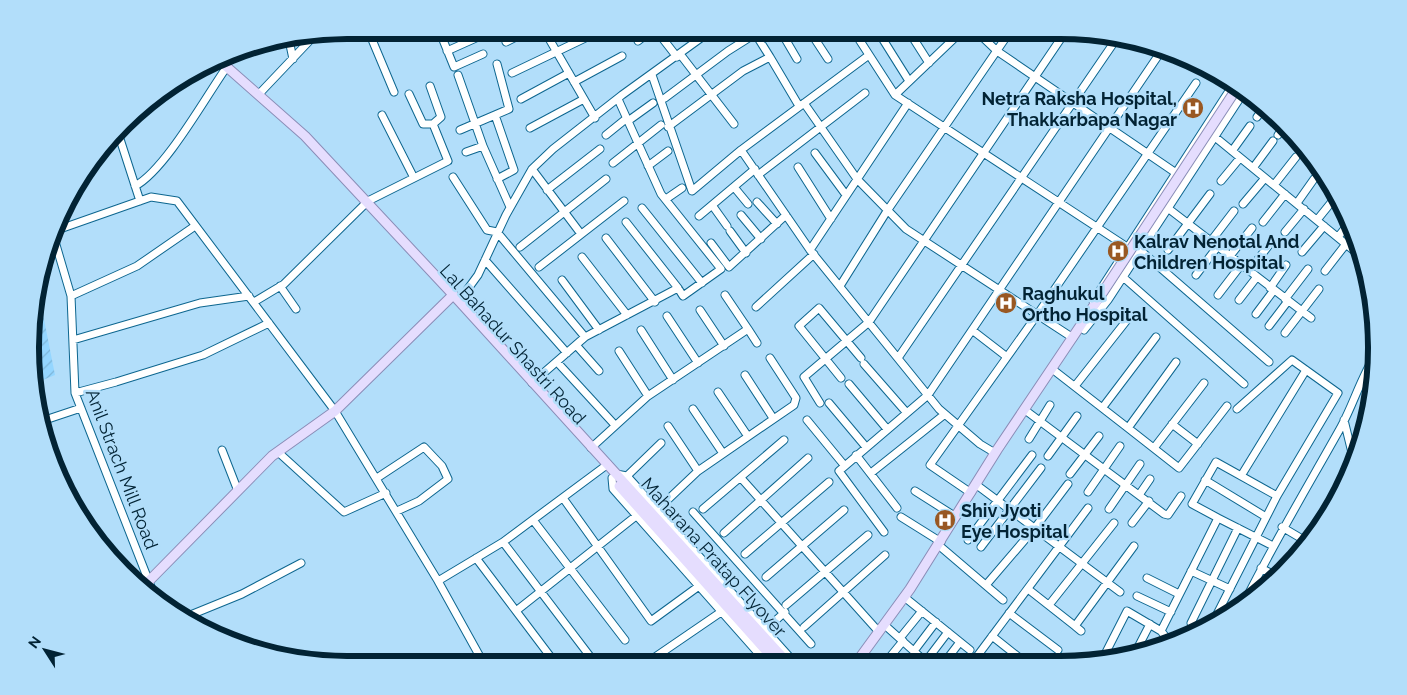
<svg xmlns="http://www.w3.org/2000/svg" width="1407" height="695" viewBox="0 0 1407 695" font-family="Raleway,sans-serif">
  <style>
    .industrial { fill: url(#industrial-furrows) }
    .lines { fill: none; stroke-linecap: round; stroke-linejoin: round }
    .minor-casing { stroke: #0d668f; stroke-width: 9 }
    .major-casing { stroke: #8a8db7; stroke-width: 11 }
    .minor { stroke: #fff; stroke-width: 7 }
    .major { stroke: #e5ddfe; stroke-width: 9 }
    .major-bridge-casing { stroke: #8a8db7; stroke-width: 11; stroke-linecap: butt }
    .major-bridge { stroke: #e5ddfe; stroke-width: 9 }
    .labels { text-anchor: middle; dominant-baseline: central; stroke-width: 5; stroke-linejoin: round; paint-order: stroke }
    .poi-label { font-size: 18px; font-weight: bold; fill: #022334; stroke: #b2defa; text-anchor: start }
    .street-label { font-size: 18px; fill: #022334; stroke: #b2defa }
    .rim { fill: none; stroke: #022334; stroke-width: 6 }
  </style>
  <defs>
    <pattern id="industrial-furrows" width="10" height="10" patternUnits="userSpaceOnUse" patternTransform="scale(1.25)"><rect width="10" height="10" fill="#94d6ff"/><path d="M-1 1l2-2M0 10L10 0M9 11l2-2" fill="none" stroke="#7eb7db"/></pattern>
  </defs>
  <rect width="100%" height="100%" fill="#b2defa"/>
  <path class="industrial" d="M37 284 55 375 33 384 36 285Z"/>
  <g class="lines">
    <g class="minor-casing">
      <path id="minor" d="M368 30 394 92
        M439 30 454 67 483 54
        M544 30 595 118
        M656 30 677 57
        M753 30 770 57
        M780 30 797 59
        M809 30 828 59
        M853 30 895 95
        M877 30 909 81
        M908 30 929 63
        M963 30 895 95 1127 247
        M975 30 997 51 1176 173
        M289 40 293 59
        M638 41 652 30
        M760 41 778 30
        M506 42 530 30
        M447 51 485 34
        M680 54 734 124
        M512 73 602 30
        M458 75 483 146 510 207
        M652 75 692 191 741 150 869 55
        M574 82 622 56
        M259 94 315 35
        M409 94 423 124H433L441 117 430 86
        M665 98 728 51 755 34
        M521 99 569 73
        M804 103 857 179 906 229 1073 338
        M382 115 414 178
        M495 115 514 170 497 179
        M1257 117 1263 109
        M628 121 653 103
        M668 127 743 71 770 57 799 106
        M530 128 584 99
        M460 130 509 109 497 64
        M606 135 627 118
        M1278 135 1285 125
        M119 136 140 201
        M1215 137 1358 254
        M741 150 810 250 939 409 980 444 995 453
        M1232 151 1250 126
        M466 152 483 146
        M815 153 846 195
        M613 163 661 125
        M648 166 668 151
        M798 167 831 219
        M1253 168 1273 141
        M532 169 581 234
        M758 175 865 93
        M453 177 487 230 497 232 585 337
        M1221 181 1240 158
        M1274 185 1296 157
        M135 186C164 171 204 100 224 71
        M734 187 748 204
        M547 190 600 149
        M666 199 682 188
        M366 202 448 161 433 124
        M757 202 777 224
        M1297 203 1314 179
        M1243 204 1265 178
        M712 205 727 226
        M642 208 702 283
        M1169 209 1311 318
        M741 215 761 239
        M699 216 755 169
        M1317 220 1334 199
        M626 222 678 288
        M1263 222 1285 194
        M57 230 151 197 177 201 335 411 438 581
        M730 231 746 253
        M1285 232 1304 209
        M1338 237 1350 222
        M54 238 71 296 75 393 153 592
        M606 238 655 302
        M1211 241 1234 211
        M711 243 729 267 786 215
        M520 247 606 179
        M810 250 908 103
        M1168 250 1210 194
        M1141 251 1269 362
        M1302 252 1324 226
        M1230 256 1252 228
        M582 257 627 315
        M485 260 567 353
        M539 267 624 201
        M1249 271 1269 245
        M1325 271 1346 244
        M1196 275 1218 246
        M1123 277 1244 384
        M562 280 599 330
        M280 286 296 309
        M840 286 887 211 1011 30
        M1270 288 1286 265
        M725 295 748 329
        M1218 295 1241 265
        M71 296 137 266 195 226
        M1285 299 1308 269
        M1239 300 1256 278
        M459 301 478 275 506 215 532 169 553 149 622 95 712 30
        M1093 301 1231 88
        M254 302 284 284 363 206
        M756 307 814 254
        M700 310 724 346
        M1256 314 1274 290
        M667 316 698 363
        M1269 326 1288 301
        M641 330 673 380
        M972 330 1007 357
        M1084 330 1108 300 1242 95
        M1285 333 1319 289
        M73 340 200 303 249 296
        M576 345 599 371
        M619 351 648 396
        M898 358 1115 41
        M557 362 614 424
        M1176 362 1128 428 1179 468 1227 406
        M864 364 906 412
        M1056 372 1128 428
        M745 375 773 418
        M841 378 799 326 819 308 861 358
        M532 383 585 337 678 288 683 296 721 269 661 194 618 99
        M849 384 887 429
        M1075 386 1127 320
        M718 392 747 435
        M75 393 116 382 203 355 269 323
        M820 403 804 377 869 322 1066 31
        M829 403 866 447
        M1103 407 1156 337
        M693 409 722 452
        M1237 409 1292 360 1338 393 1277 496
        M1029 413 1164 514 1168 515 1181 496
        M807 420 844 465
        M1344 420 1354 461
        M42 421 81 408
        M1172 424 1198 444
        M668 426 698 471
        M1029 439 1050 405
        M591 448 648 396 748 329 757 343
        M1154 448 1204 383
        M222 450 238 491
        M278 452 344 512 386 493
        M856 455 897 508
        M1048 456 1077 416
        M871 473 945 414
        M616 474 627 476 795 663
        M1070 474 1099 436
        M627 476 661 443
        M1241 476 1306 370
        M377 478 424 447 442 466 448 479 419 501 397 511
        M612 478 613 489 767 663
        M741 478 879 632
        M1205 480 1266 517
        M978 486 1120 592
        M915 491 956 517
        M1088 492 1120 446
        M971 493 930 465 1037 315 1196 83
        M1139 495 1150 479
        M563 498 651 621 699 586
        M658 509 698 471 794 405 796 398 770 358
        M703 509 784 440
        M1109 509 1140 464
        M693 512 811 644
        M901 517 941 542
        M533 520 625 640
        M1132 523 1149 501
        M1282 527 1309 543
        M884 532 839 471 928 395 1162 50
        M724 533 808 458
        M968 540 1032 455
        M503 542 592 659
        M981 547 1041 468
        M942 548 1003 600
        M745 554 829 482
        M476 558 516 611
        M1261 568 1276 576
        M1191 571 1230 589
        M766 577 844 510
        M1147 578 1179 594
        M986 585 1034 529 1068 484
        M1028 589 1075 626 1134 546
        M1137 596 1171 612
        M908 600 970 650
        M786 605 868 535
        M1049 605 1114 523
        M1243 605C1273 544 1308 486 1341 427 1354 403 1361 377 1376 354
        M1009 613 1058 650
        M188 616 242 594 301 563
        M1213 622 1277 496 1216 462 1192 504 1218 518
        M1191 623 1238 528
        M1075 626 1081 631
        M804 627 885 555
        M888 628 927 663
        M765 630 785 612
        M992 636 1026 663
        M900 638 922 611
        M1167 645 1169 641 1161 631 1218 518 1273 546
        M914 651 936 622
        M1135 653 1150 624
        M926 661 948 632
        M1101 662 1127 611 1161 631
        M885 663 903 641
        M944 663 960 642
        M972 663 1088 508
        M484 664 438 581 503 542 608 464
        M556 664 516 611 636 516
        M645 664 721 612"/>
    </g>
    <g class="major-casing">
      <path id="major" d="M220 61 305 136 459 301 788 663
        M619 486 777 663
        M144 586 272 456 335 411 453 295
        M856 663 910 589 997 450 1099 298"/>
    </g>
    <use href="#minor" class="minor"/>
    <use href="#major" class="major"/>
    <g class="major-bridge-casing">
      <path id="major-bridge" d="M1099 298 1235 91"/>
    </g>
    <use href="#major-bridge" class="major-bridge"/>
  </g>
  <defs>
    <g id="hospital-disc" transform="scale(1.125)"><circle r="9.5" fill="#995823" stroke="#b2defa"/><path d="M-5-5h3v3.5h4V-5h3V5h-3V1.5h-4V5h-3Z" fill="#fff"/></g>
  </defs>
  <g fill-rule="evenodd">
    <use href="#hospital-disc" x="1193" y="108"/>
    <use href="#hospital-disc" x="1118" y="251"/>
    <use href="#hospital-disc" x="1006" y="303"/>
    <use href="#hospital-disc" x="945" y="520"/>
  </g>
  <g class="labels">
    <g class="poi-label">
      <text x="1177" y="98" text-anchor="end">Netra Raksha Hospital,<tspan x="1177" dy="21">Thakkarbapa Nagar</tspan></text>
      <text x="1134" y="241">Kalrav Nenotal And<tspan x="1134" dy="21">Children Hospital</tspan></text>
      <text x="1022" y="293">Raghukul<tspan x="1022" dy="21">Ortho Hospital</tspan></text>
      <text x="961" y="510">Shiv Jyoti<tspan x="961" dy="21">Eye Hospital</tspan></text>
    </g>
    <g class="street-label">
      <text transform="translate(513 344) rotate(48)">Lal Bahadur Shastri Road</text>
      <text transform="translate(122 469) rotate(69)">Anil Strach Mill Road</text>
      <text transform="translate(714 557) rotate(48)">Maharana Pratap Flyover</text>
    </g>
  </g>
  <path d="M0 0H1407V695H0ZM347 39H1060A308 308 0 0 1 1368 347V348A308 308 0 0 1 1060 656H347A308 308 0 0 1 39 348V347A308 308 0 0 1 347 39Z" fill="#b2defa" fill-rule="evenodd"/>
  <path class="rim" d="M347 39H1060A308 308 0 0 1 1368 347V348A308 308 0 0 1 1060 656H347A308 308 0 0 1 39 348V347A308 308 0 0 1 347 39Z"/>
  <g transform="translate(45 650) rotate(306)" stroke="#b2defa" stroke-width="4" paint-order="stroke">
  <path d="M0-4L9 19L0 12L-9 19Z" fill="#022334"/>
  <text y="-8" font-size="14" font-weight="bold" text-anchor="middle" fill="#022334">N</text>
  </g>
</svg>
